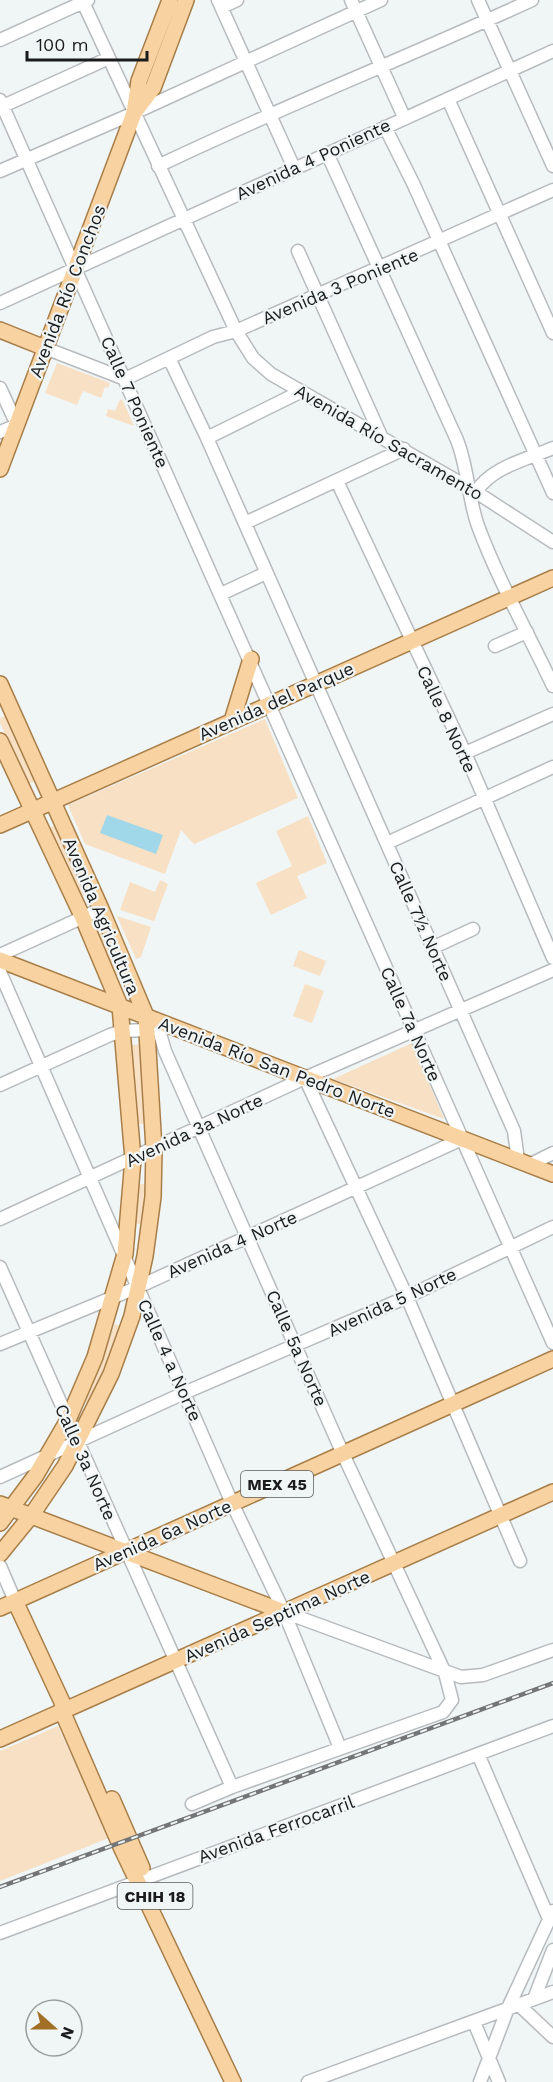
<svg xmlns="http://www.w3.org/2000/svg" width="553" height="2082" viewBox="0 0 553 2082" font-family="'Work Sans',sans-serif">
  <style>
    .green { fill: #f7e0c4 }
    .water { fill: #a1d8e9 }
    .lines { fill: none; stroke-linecap: round; stroke-linejoin: round }
    .minor-casing { stroke: #b7bbbd; stroke-width: 15 }
    .major-casing { stroke: #a87e48; stroke-width: 18 }
    .minor { stroke: #fff; stroke-width: 12 }
    .major { stroke: #f8d2a0; stroke-width: 15 }
    .rail-casing { stroke: #737576; stroke-width: 4.5 }
    .rail { stroke: #f0f5f6; stroke-width: 2; stroke-dasharray: 7; stroke-linecap: butt }
    .labels { text-anchor: middle; dominant-baseline: central; stroke-width: 4.5; stroke-linejoin: round; paint-order: stroke }
    .shield { fill: #f0f5f6; stroke: #5a5c5d; stroke-width: 1.5 }
    .shield-label { font-size: 16px; font-weight: bold; fill: #1a1b1c }
    .street-label { font-size: 18px; fill: #1a1b1c; stroke: #f0f5f6 }
  </style>
  <rect width="100%" height="100%" fill="#f0f5f6"/>
  <path class="green" d="M57 363 110 383 108 388 105 387 101 398 83 391 77 405 45 393Z
    M122 399 134 426 106 416 108 409 115 411 119 401Z
    M8 715 38 780 28 784 0 723V718Z
    M265 719 298 798 194 844 181 830 165 874 85 844 68 805Z
    M308 816 327 863 297 876 307 898 271 915 256 883 292 866 276 831Z
    M57 824 88 894 80 897 49 828Z
    M160 880 168 884 154 921 120 910 130 882 155 892Z
    M117 916 151 927 141 957 136 959Z
    M106 927 127 971 115 977 94 933Z
    M299 950 326 961 320 976 293 966Z
    M305 984 324 991 312 1023 293 1016Z
    M412 1043 444 1119 333 1079Z
    M142 1044 152 1123 138 1124 131 1045Z
    M136 1183 150 1185 149 1225 131 1223Z
    M115 1324 123 1327 93 1406 85 1402Z
    M58 1726 109 1838 0 1881V1751Z"/>
  <path class="water" d="M107 815 163 835 156 854 100 833Z"/>
  <g class="lines">
    <g class="minor-casing">
      <path id="minor" d="M82 0 236 331 253 358 271 374 476 492 553 542
        M218 0 294 168
        M351 0 404 117
        M478 0 553 166
        M222 7 237 0
        M0 40 88 0
        M448 99 553 333
        M0 100 553 1343
        M3 106 109 58
        M385 127 413 183 553 493
        M327 153 457 440C468 468 468 498 478 526 498 580 528 633 553 686
        M158 166C281 107 408 57 532 0
        M0 171 134 113 381 0
        M298 251 381 436
        M0 303 553 51
        M45 348 125 379 213 337 236 331 553 190
        M169 358 207 438 514 1131 518 1160
        M0 388 17 425 0 432
        M207 438 302 391
        M337 481 465 753 553 958
        M476 492C491 467 528 459 553 448
        M245 523 404 449
        M221 594 266 573
        M495 646 527 632
        M465 753 553 714
        M387 843 553 767
        M434 947 473 929
        M0 955 101 909
        M0 972 232 1503 284 1612 340 1748
        M156 1020 165 1051 343 1454 445 1673 452 1700 443 1712 232 1787 192 1804
        M305 1078 407 1297 520 1561
        M0 1085 110 1035 123 1031 146 1030
        M529 1165 553 1153
        M0 1219 305 1078 553 970
        M0 1267 232 1787
        M0 1344 138 1287 462 1139
        M0 1477 184 1393 407 1297 553 1227
        M0 1566 15 1601
        M284 1612 461 1677 483 1675 553 1650
        M478 1754 549 1919
        M0 1933 553 1726
        M534 1999 553 1950
        M518 2004 553 2037
        M474 2022 499 2082
        M308 2082 553 1992
        M480 2082 508 2008 553 1911"/>
    </g>
    <g class="major-casing">
      <path id="major" d="M170 0 139 81 134 113 153 88 186 0
        M0 330 45 348
        M0 469 134 113
        M0 684 101 909 146 1016 154 1149 153 1197 145 1256 132 1316 111 1374 65 1466 31 1516 0 1554
        M232 721 251 659
        M0 741 83 918 120 1006 133 1159 125 1254 95 1357 68 1420 36 1475 0 1523
        M0 825 553 578
        M0 960 553 1174
        M0 1504 284 1612
        M15 1601 62 1702 63 1713 122 1849 233 2082
        M0 1608 553 1359
        M0 1739 553 1492
        M112 1799 142 1868"/>
    </g>
    <use href="#minor" class="minor"/>
    <use href="#major" class="major"/>
    <g class="rail-casing">
      <path id="rail" d="M0 1887 553 1683"/>
    </g>
    <use href="#rail" class="rail"/>
  </g>
  <g class="labels">
    <g class="shield">
      <rect x="241" y="1471" width="72" height="26" rx="4.5"/>
      <rect x="117.5" y="1883" width="75" height="26" rx="4.5"/>
    </g>
    <g class="shield-label">
      <text x="277" y="1484">MEX 45</text>
      <text x="155" y="1896">CHIH 18</text>
    </g>
    <g class="street-label">
      <text transform="translate(313 159) rotate(-25)">Avenida 4 Poniente</text>
      <text transform="translate(340 286) rotate(-23)">Avenida 3 Poniente</text>
      <text transform="translate(67 291) rotate(-69)">Avenida Río Conchos</text>
      <text transform="translate(135 402) rotate(66)">Calle 7 Poniente</text>
      <text transform="translate(389 442) rotate(30)">Avenida Río Sacramento</text>
      <text transform="translate(276 701) rotate(-24)">Avenida del Parque</text>
      <text transform="translate(447 719) rotate(65)">Calle 8 Norte</text>
      <text transform="translate(102 916) rotate(67)">Avenida Agricultura</text>
      <text transform="translate(421 921) rotate(66)">Calle 7½ Norte</text>
      <text transform="translate(411 1024) rotate(66)">Calle 7a Norte</text>
      <text transform="translate(277 1067) rotate(21)">Avenida Río San Pedro Norte</text>
      <text transform="translate(194 1130) rotate(-25)">Avenida 3a Norte</text>
      <text transform="translate(232 1244) rotate(-24)">Avenida 4 Norte</text>
      <text transform="translate(392 1302) rotate(-25)">Avenida 5 Norte</text>
      <text transform="translate(297 1348) rotate(66)">Calle 5a Norte</text>
      <text transform="translate(170 1360) rotate(66)">Calle 4 a Norte</text>
      <text transform="translate(86 1462) rotate(66)">Calle 3a Norte</text>
      <text transform="translate(162 1535) rotate(-24)">Avenida 6a Norte</text>
      <text transform="translate(277 1616) rotate(-24)">Avenida Septima Norte</text>
      <text transform="translate(276 1829) rotate(-20)">Avenida Ferrocarril</text>
    </g>
  </g>
  <g transform="translate(54 2028) rotate(111)"><circle r="28" fill="#f0f5f6" stroke="#9a9e9f" stroke-width="1.5"/>
  <path d="M0-4.5L10 22L0 15L-10 22Z" fill="#a26f26"/>
  <text y="-9" font-size="16" font-weight="bold" text-anchor="middle" fill="#1a1b1c">N</text>
  </g>
  <path d="M27 51v9h120v-9" fill="none" stroke="#1a1b1c" stroke-width="3"/>
  <text x="36" y="51" font-size="18" fill="#1a1b1c" stroke="#f0f5f6" stroke-width="4.5" paint-order="stroke">100 m</text>
</svg>
